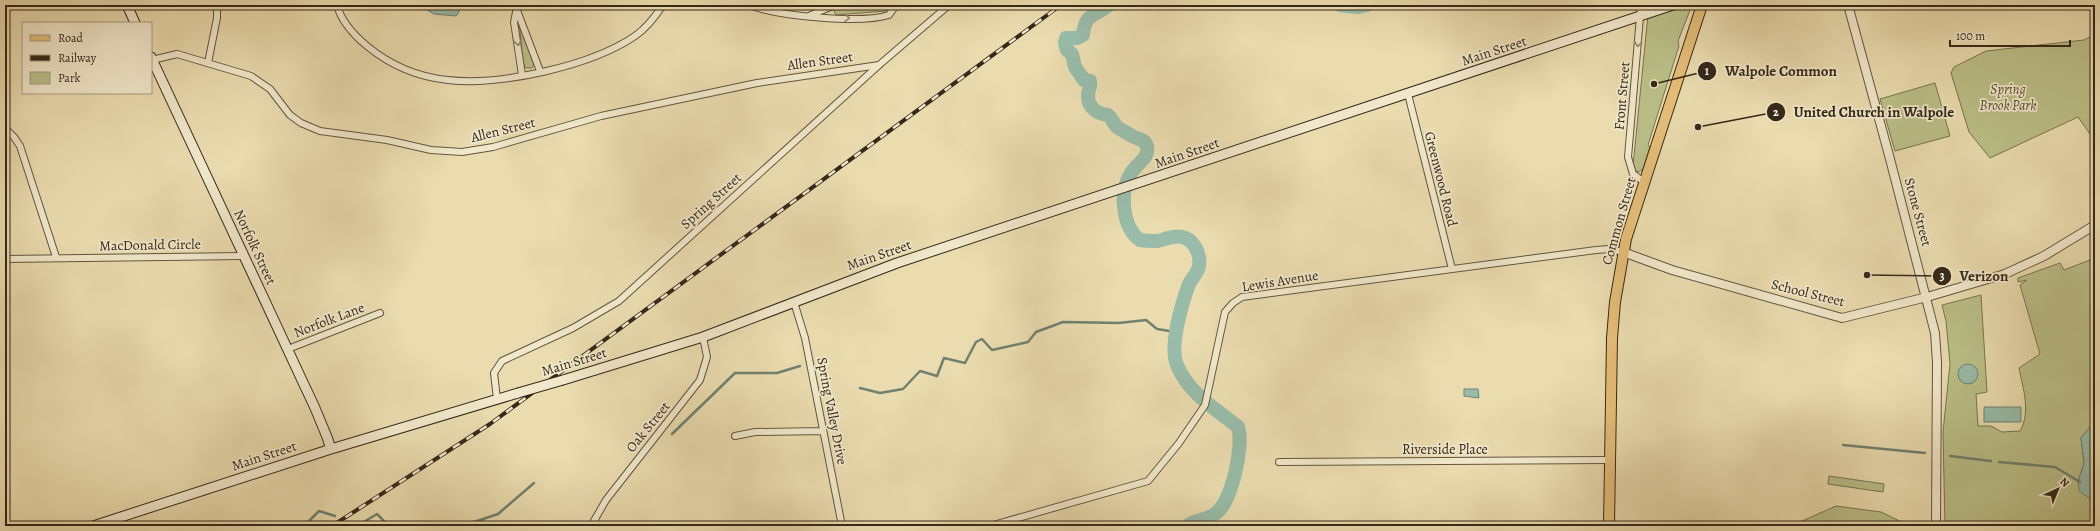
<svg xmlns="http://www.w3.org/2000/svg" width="2100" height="531" viewBox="0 0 2100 531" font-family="Alegreya,serif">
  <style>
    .green { fill: #bbbf88; stroke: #787450 }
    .water { fill: #98bca9; stroke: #70816f }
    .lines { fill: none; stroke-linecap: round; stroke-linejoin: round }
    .stream { stroke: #70816f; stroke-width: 2.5 }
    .river { stroke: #98bca9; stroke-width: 14 }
    .minor-casing { stroke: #62553e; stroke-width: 8 }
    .tertiary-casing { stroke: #62553e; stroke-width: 10 }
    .secondary-casing { stroke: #352819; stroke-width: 11 }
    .primary-casing { stroke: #352819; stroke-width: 12 }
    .minor { stroke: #f1e8cb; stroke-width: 6 }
    .tertiary { stroke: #f1e8cb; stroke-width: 8 }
    .secondary { stroke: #f1e8cb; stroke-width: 9 }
    .primary { stroke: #e5be78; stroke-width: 10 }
    .rail-casing { stroke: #352819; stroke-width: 4 }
    .rail { stroke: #f1e8cb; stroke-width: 2.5; stroke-dasharray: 8; stroke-linecap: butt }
    .secondary-bridge-casing { stroke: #352819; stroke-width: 11; stroke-linecap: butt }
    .secondary-bridge { stroke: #f1e8cb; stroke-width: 9 }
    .oneway { stroke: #938872 }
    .labels { text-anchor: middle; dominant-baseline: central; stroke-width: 3.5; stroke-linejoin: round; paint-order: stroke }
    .street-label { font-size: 14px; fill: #352819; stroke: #f1e8cb }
    .park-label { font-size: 14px; font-style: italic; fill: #564e35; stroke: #f1e8cb }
    .leader { fill: none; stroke: #352819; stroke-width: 1.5 }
    .callout-dot { fill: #352819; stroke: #f1e8cb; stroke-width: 1.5 }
    .mark-label { font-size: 12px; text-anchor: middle; font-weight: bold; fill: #fff }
    .callout-label { font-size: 15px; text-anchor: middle; font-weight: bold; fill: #352819; stroke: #f1e8cb; stroke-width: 3.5; stroke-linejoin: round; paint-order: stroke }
  </style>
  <rect width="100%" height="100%" fill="#eadcaf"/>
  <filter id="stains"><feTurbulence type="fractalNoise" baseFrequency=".005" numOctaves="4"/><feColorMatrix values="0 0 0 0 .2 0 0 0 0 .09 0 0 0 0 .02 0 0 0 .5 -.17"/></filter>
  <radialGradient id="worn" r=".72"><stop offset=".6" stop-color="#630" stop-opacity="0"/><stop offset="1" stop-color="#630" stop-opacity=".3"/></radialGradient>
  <path class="green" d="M841 5H853L854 7 892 5 886 11 836 15 833 9Z
    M1649 5H1692L1678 41 1679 46 1648 145 1650 147 1643 169 1639 172 1635 171 1633 166Z
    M519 21 534 64 532 68H526L523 63Z
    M2095 34V141L2078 117 1990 158 1969 132 1951 73 1954 67 1986 51 2084 40Z
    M1935 83 1950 136 1895 151 1880 99Z
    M2095 258V426L2090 427 2081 438 2084 463 2078 482 2091 501 2095 502V526H1945L1943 432 1950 364 1946 321 1942 305 1981 295 1987 392 1976 394 1978 426H1991L2002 432 2020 431C2031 412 2023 388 2019 368L2040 354 2020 285 2027 280 2018 282V278L2060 263 2064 270Z
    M1829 476 1884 484 1883 492 1828 484Z
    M1836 506 1881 512 1910 526H1798L1800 522Z"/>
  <path class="water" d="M419 5H458L459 12 456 16 434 14Z
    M1958 374a10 10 0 1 1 20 0a10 10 0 1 1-20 0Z
    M1464 389H1478L1479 398 1464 396Z
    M1984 407H2021V422H1984Z
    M2095 426V502L2079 491 2078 482 2084 463 2081 438 2090 427Z"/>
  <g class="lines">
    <path class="stream" d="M860 388 880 393 903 389 920 371 937 376 944 358 965 363 976 342 982 339 992 350 1028 342 1036 332 1063 322 1119 323 1146 320 1157 329 1176 332
      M672 434 735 373H777L800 366
      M1843 445 1925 453
      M1950 456 1991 461
      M1999 462 2055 467 2080 482
      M304 526 319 511 335 516
      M357 526 377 514 389 526
      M438 526 442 522 448 526
      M462 526 498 514 534 483"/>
    <path class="river" d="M1109 5C1094 17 1085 13 1083 35L1077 38H1066L1065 43 1067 50 1072 54 1075 67 1084 80 1090 81C1091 86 1089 89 1088 94 1087 106 1096 114 1108 115 1112 118 1113 123 1117 127 1121 130 1128 133 1132 136 1137 139 1145 139 1147 146 1150 158 1136 164 1131 173 1119 192 1122 227 1140 240 1146 241 1152 241 1158 241 1165 239 1175 235 1182 237 1194 239 1201 255 1199 266 1198 273 1192 278 1189 284 1182 303 1169 346 1177 365 1189 394 1215 408 1238 427 1244 445 1232 503 1215 514 1207 520 1196 519 1187 526
      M1340 5 1358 7 1367 5"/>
    <g class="minor-casing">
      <path id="minor" d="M337 5C341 21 355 36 367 46 390 65 418 77 448 80 500 86 591 66 635 36 647 28 655 17 663 5
        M515 5 540 71
        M749 5C778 16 860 24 889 15L896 5
        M1641 5 1628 157 1633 174 1644 182
        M516 12 514 22 522 75
        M811 15 835 5
        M152 60 177 54 251 76 270 89 290 115 301 123 320 131 387 140 431 150 462 152 493 147 601 116 757 83 879 65
        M208 63 217 18V5
        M1408 94 1452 269
        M5 128 14 137 20 146 56 257
        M5 259 243 256
        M794 302 805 338 842 526
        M288 349 380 313
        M497 399 494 373 502 361 573 328 619 301 879 65 949 5
        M735 436 755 432 823 431
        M1279 462 1610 460
        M591 526 606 500 700 380 707 357 703 337
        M990 526 1148 481 1179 443 1205 405 1225 312 1233 303 1242 297 1596 250 1609 249 1623 252"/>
    </g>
    <g class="tertiary-casing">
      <path id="tertiary" d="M1848 5 1890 159 1935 333 1937 362 1936 526
        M1623 252 1672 270 1842 318 1927 297 2005 274 2044 256 2095 225"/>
    </g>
    <g class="secondary-casing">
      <path id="secondary" d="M127 5 135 23
        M151 57 315 408 327 437 331 449
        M563 380 703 337 897 263 1673 5
        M93 526 331 449 518 393"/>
    </g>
    <g class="primary-casing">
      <path id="primary" d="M1609 526 1612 338 1615 302 1626 239 1702 5"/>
    </g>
    <use href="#minor" class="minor"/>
    <use href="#tertiary" class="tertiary"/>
    <use href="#secondary" class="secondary"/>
    <use href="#primary" class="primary"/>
    <g class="rail-casing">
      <path id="rail" d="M332 526 490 424 1061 5"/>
    </g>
    <use href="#rail" class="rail"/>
    <g class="secondary-bridge-casing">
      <path id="secondary-bridge" d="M518 393 563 380"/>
    </g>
    <use href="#secondary-bridge" class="secondary-bridge"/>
  </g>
  <defs><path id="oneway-chevron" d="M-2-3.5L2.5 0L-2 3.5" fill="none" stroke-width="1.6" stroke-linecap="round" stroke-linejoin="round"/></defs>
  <g class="oneway">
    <use href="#oneway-chevron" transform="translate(847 18) rotate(2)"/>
    <use href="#oneway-chevron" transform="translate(518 43) rotate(81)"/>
    <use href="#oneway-chevron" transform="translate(1638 44) rotate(95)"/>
  </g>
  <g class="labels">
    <g class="street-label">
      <text transform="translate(1494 51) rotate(-18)">Main Street</text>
      <text transform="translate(820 61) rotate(-8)">Allen Street</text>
      <text transform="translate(1622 96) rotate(-85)">Front Street</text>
      <text transform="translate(503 130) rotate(-14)">Allen Street</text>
      <text transform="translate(1187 153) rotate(-19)">Main Street</text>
      <text transform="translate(1441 179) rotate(76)">Greenwood Road</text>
      <text transform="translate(711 201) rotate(-42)">Spring Street</text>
      <text transform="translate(1918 212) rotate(75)">Stone Street</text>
      <text transform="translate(1619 221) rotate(-74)">Common Street</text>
      <text transform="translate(150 245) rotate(-1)">MacDonald Circle</text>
      <text transform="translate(255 247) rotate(65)">Norfolk Street</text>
      <text transform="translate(879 255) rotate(-19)">Main Street</text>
      <text transform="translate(1280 281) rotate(-9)">Lewis Avenue</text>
      <text transform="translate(1808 293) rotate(14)">School Street</text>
      <text transform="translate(329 320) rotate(-21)">Norfolk Lane</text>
      <text transform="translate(574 362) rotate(-17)">Main Street</text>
      <text transform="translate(832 411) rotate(79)">Spring Valley Drive</text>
      <text transform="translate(648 427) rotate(-51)">Oak Street</text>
      <text x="1445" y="449">Riverside Place</text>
      <text transform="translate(264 456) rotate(-18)">Main Street</text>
    </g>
    <g class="park-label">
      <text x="2008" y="89">Spring<tspan x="2008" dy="16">Brook Park</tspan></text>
    </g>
  </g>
  <path class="leader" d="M1654 84L1707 71M1698 127L1776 112M1867 275L1942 276"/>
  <g class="callout-dot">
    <circle cx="1654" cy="84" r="4"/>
    <circle cx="1698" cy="127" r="4"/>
    <circle cx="1867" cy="275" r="4"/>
    <circle cx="1707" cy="71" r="10"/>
    <circle cx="1776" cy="112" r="10"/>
    <circle cx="1942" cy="276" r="10"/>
  </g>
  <g class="mark-label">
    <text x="1707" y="75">1</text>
    <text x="1776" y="116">2</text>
    <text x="1942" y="280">3</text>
  </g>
  <g class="callout-label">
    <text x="1781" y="76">Walpole Common</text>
    <text x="1874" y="117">United Church in Walpole</text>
    <text x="1984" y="281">Verizon</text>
  </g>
  <rect width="2100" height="531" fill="none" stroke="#eadcaf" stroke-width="20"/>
  <rect x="6" y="6" width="2088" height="519" fill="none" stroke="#352819" stroke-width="2"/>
  <rect x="10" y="10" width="2080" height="511" fill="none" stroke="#352819"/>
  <rect x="22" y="22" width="130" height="72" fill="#f1e8cb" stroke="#a69b84"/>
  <rect x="30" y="35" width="20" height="6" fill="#e5be78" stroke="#a69b84"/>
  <text x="58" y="42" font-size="12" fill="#352819">Road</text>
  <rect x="30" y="55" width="20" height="6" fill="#352819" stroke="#a69b84"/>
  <text x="58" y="62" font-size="12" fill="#352819">Railway</text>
  <rect x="30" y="72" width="20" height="12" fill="#bbbf88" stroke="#a69b84"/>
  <text x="58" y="82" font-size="12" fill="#352819">Park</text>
  <g transform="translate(2058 489) rotate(44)" stroke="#f1e8cb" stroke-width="3" paint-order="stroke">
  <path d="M0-3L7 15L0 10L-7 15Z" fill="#352819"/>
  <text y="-6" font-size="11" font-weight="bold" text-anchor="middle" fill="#352819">N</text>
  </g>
  <path d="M1950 40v6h120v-6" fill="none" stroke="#352819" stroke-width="2"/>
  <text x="1956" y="40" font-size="12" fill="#352819" stroke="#f1e8cb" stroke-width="3" paint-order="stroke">100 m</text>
  <rect width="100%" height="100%" filter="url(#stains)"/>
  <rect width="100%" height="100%" fill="url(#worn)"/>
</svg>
